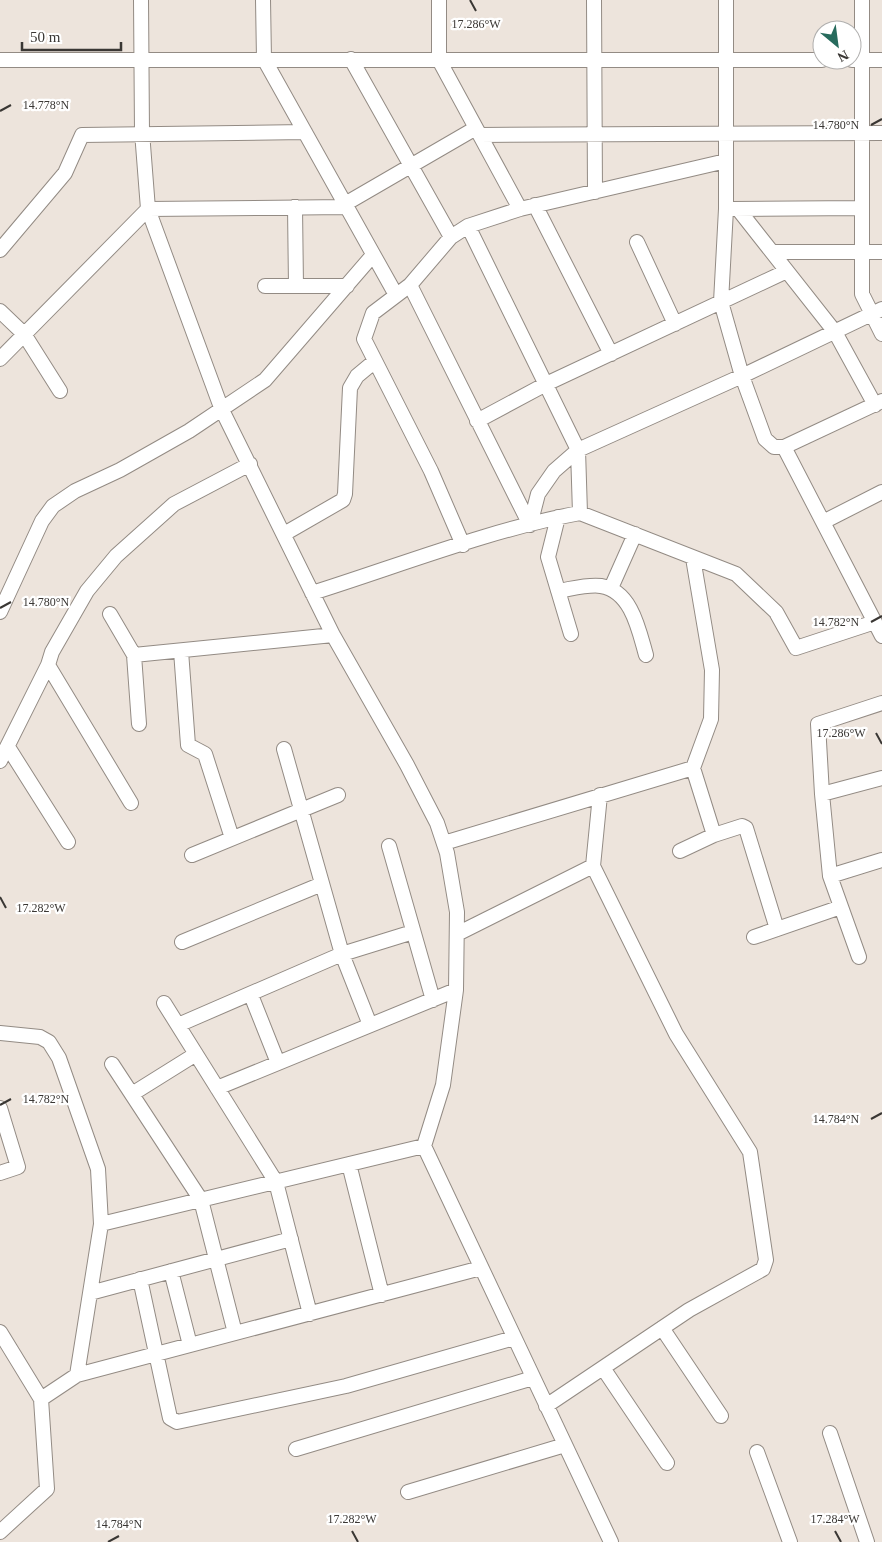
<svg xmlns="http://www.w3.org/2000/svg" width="882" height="1542" viewBox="0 0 882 1542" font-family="'Times New Roman',serif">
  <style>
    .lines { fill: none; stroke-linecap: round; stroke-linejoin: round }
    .street-casing { stroke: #938b84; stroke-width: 16 }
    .street { stroke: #fff; stroke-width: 14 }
    .ticks { fill: none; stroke: #3a3734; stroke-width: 2 }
    .ticks-label { font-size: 12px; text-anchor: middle; fill: #3a3734; stroke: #fff; stroke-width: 4.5; stroke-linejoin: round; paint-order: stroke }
  </style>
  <rect width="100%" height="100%" fill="#ede4dc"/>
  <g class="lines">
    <g class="street-casing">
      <path id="street" d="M141 0 142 132 148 209 222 410 333 635 407 765 437 823 447 853 457 912 456 990 443 1085 424 1146 611 1542
        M263 0 264 59 396 295
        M439 0V60L520 209
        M594 0 595 192
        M726 0V209L721 302 742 376 765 439 774 447H784L882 401
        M862 0V294L882 334
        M351 59 451 237
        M0 60H822
        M852 60H882
        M480 135 882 133
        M345 204 476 128
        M535 205 611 354
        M295 207 296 286
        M732 209 862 208
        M738 209 835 332 875 405
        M468 226 578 450 580 513
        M637 242 675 324
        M0 250 65 173 82 135 305 132
        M772 252H882
        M410 285 530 525 538 494 554 471 578 450 742 376 882 309
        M265 286H347
        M0 311 24 334 60 391
        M0 359 148 209 346 207
        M477 421 546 384 787 271
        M784 447 882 636
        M558 517 548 557 571 634
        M823 522 882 492
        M284 534 343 500 345 494 350 388 357 376 375 361
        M463 545 431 471 364 339 373 313 410 285 451 237 468 226 520 209 726 161
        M693 558 712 670 711 719 693 768 714 835
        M611 588 635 534
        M558 591C571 589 588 584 601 586 632 591 639 631 646 655
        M312 593C398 566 492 529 580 513L736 574 776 612 796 648 875 622
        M0 612 42 521 53 506 75 491 120 470 189 431 265 380 373 255
        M110 614 134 655 139 724
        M181 651 188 745 205 754 232 838
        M134 655 333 635
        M48 665 131 803
        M8 747 68 842
        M284 749 342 954 370 1025
        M0 761 48 665 52 652 87 591 116 556 174 504 250 464
        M822 794 882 778
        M444 843 693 768
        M389 846 433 1000
        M680 851 714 835 742 826 746 828 777 929
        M192 855 338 795
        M830 876 882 860
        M457 934 593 866
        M754 937 841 907
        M182 942 322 884
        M859 957 830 876 822 794 818 724 882 703
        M251 995 278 1063
        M164 1003 276 1182 310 1314
        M178 1025 342 954 413 932
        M0 1033 40 1037 49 1042 59 1058 98 1169 101 1224 77 1375
        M112 1064 201 1200 235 1333
        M217 1088 456 990
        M132 1094 196 1054
        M0 1108 18 1167 0 1173
        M349 1164 382 1295
        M101 1224 424 1146
        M171 1271 190 1345
        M140 1279 170 1418 177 1422 346 1386 514 1338
        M90 1293 291 1239
        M662 1328 721 1416
        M0 1332 41 1399 47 1489 0 1532
        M603 1368 667 1463
        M41 1399 77 1375 481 1268
        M546 1406 689 1310 763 1269 766 1260 750 1152 676 1034 593 866 600 795
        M830 1433 867 1542
        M296 1449 533 1378
        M757 1452 790 1542
        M408 1492 565 1445"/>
    </g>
    <use href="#street" class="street"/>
  </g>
  <path class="ticks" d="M470 0 476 11M0 111 11 105M871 125 882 119M0 608 11 602M871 622 882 616M876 733 882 744M0 897 6 908M0 1105 11 1099M871 1119 882 1113M352 1531 358 1542M835 1531 841 1542M108 1542 119 1536"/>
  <g class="ticks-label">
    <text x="476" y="28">17.286°W</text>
    <text x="46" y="109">14.778°N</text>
    <text x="836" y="129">14.780°N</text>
    <text x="46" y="606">14.780°N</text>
    <text x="836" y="626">14.782°N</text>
    <text x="841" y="737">17.286°W</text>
    <text x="41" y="912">17.282°W</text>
    <text x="46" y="1103">14.782°N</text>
    <text x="836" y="1123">14.784°N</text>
    <text x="352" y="1523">17.282°W</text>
    <text x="835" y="1523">17.284°W</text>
    <text x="119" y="1528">14.784°N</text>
  </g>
  <g transform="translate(837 45) rotate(151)"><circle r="24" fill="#ffffff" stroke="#b0afae"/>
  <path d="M0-4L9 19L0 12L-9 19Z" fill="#276b5d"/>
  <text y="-8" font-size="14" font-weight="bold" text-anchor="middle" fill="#3a3734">N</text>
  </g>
  <path d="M22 42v8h99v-8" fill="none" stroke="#3a3734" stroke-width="2.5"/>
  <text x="30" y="42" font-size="15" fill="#3a3734" stroke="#ffffff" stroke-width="4" paint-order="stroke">50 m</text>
</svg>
